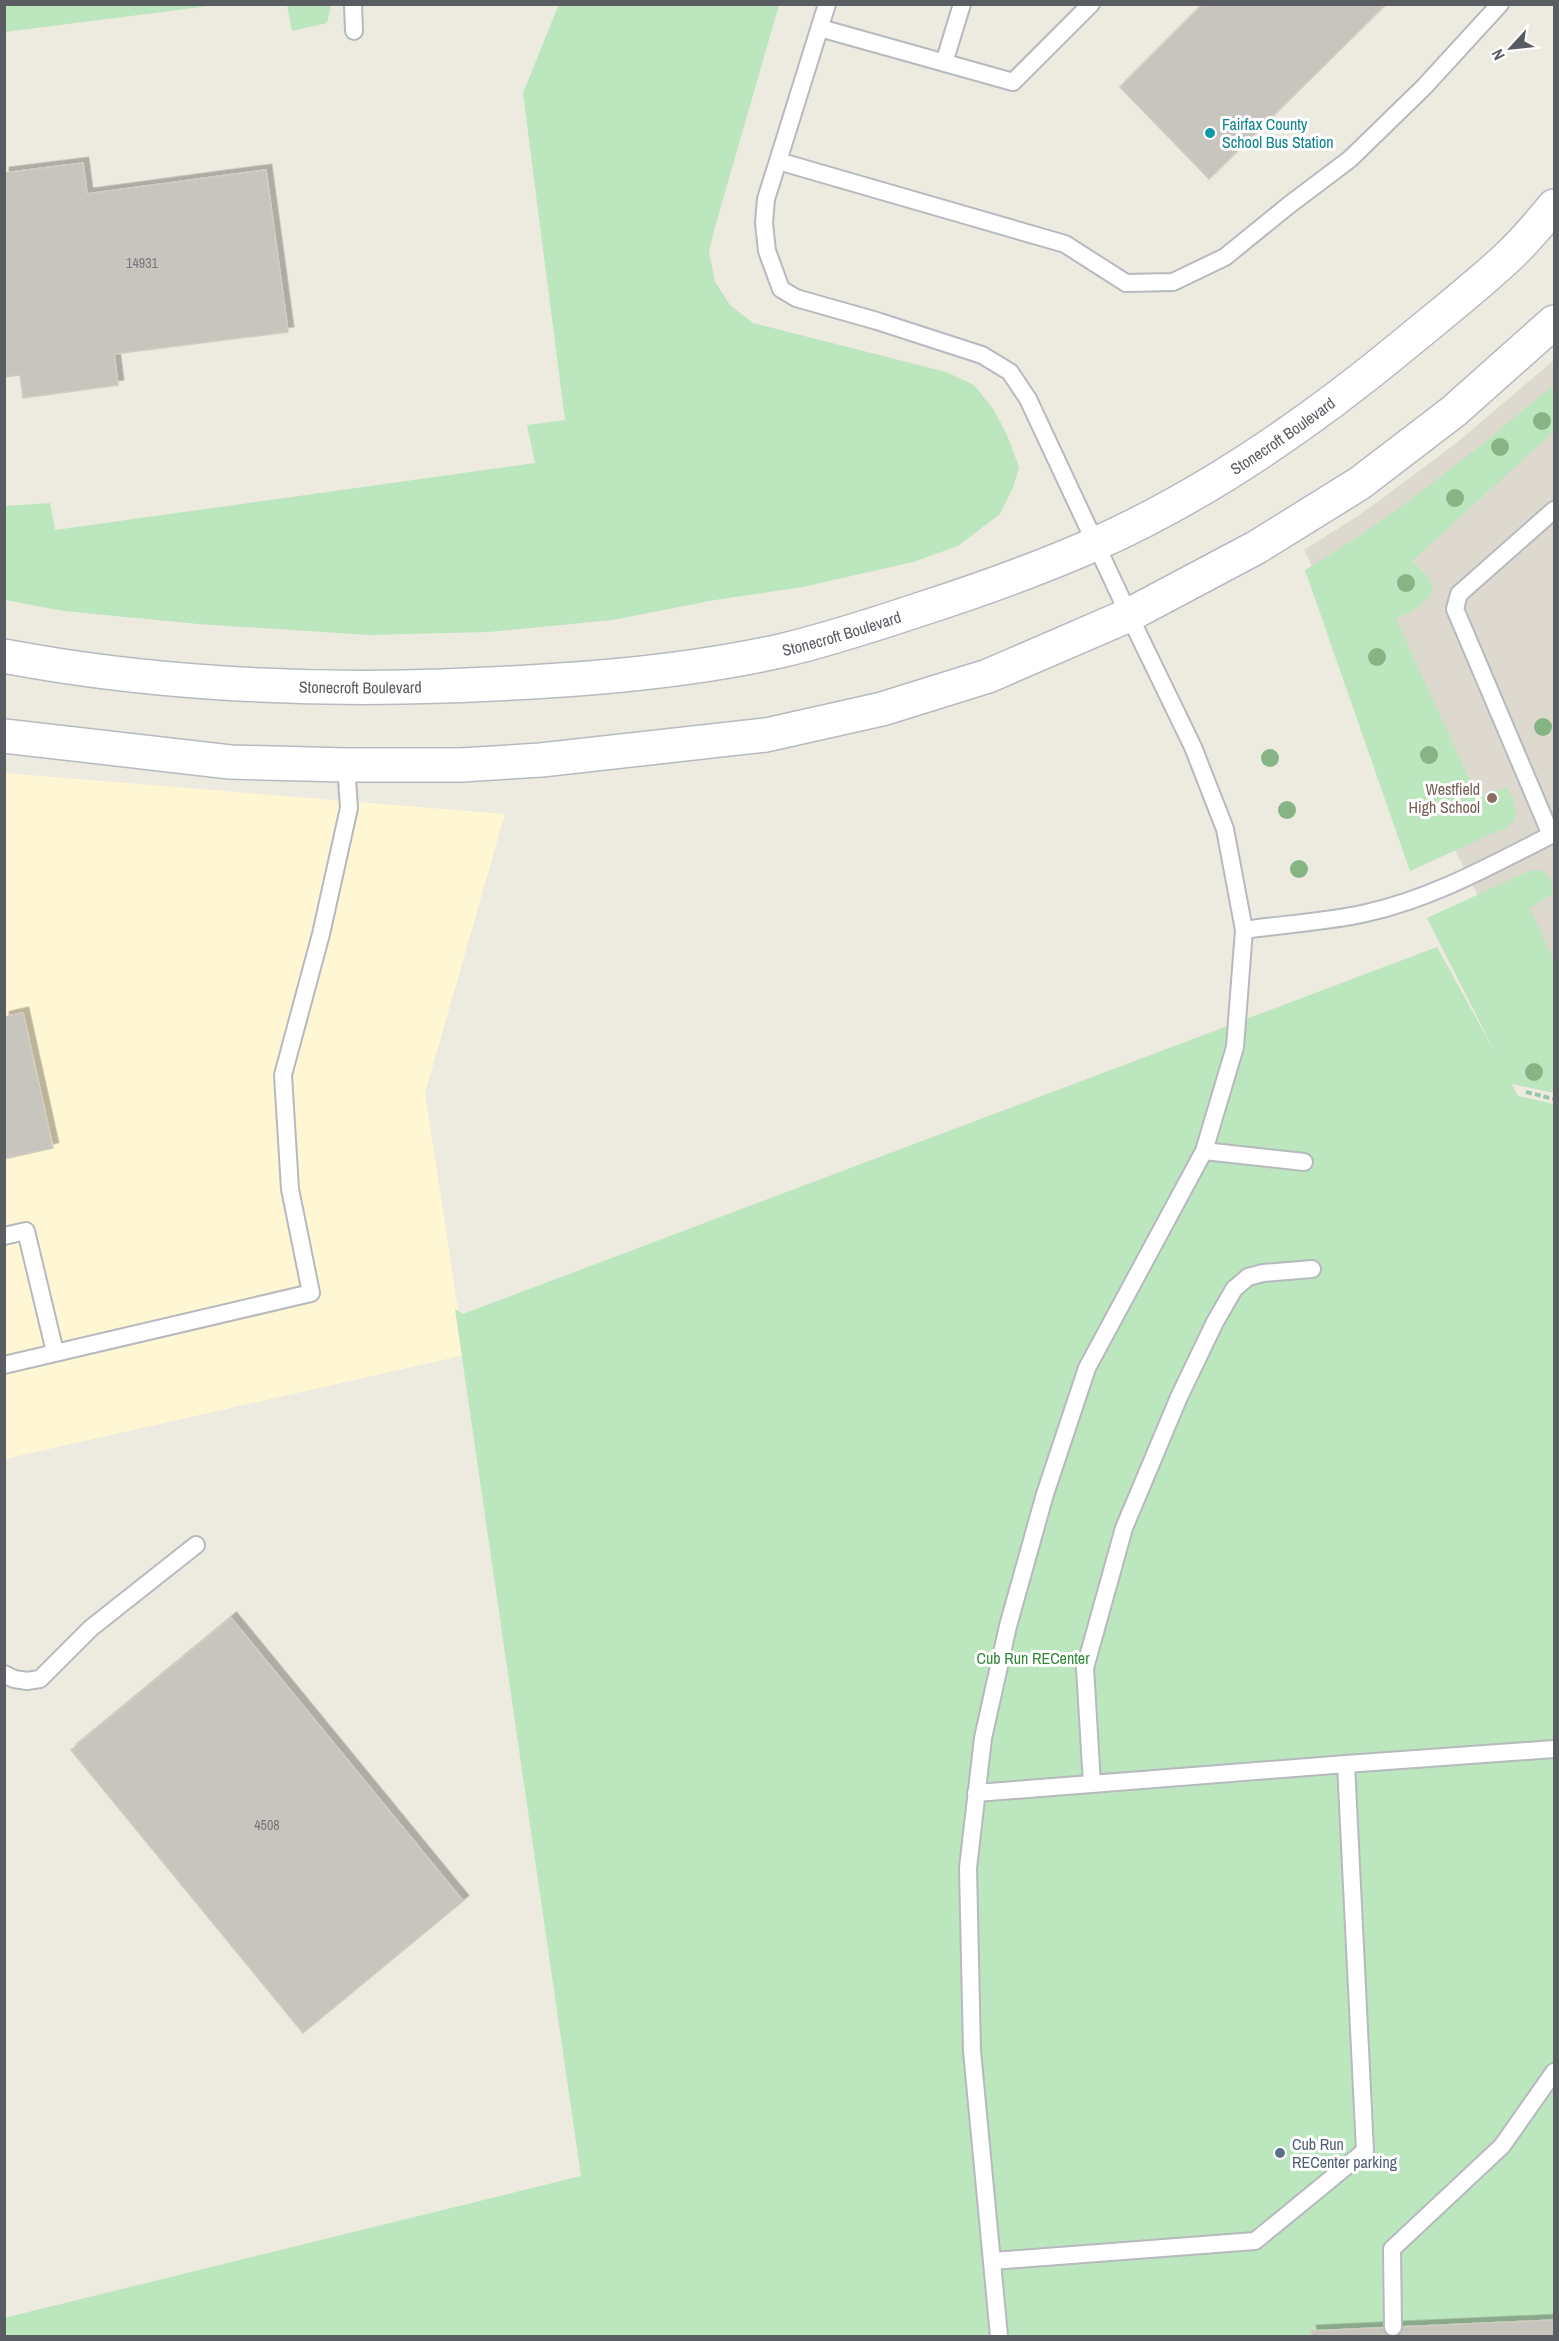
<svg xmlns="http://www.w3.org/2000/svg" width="1559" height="2341" viewBox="0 0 1559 2341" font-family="'Archivo Narrow',sans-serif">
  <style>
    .commercial { fill: #fff6d4 }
    .education { fill: #ddd9cf }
    .green { fill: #bce6bd }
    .building { fill: #c8c4be; stroke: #d1ccbf; stroke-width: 1.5; filter: url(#shadow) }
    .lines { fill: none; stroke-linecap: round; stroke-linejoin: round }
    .service-casing { stroke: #b6b9be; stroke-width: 20 }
    .secondary-casing { stroke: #b6bac0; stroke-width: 36 }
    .path { stroke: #94c7a4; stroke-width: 4; stroke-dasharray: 6 3; stroke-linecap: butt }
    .service { stroke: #fff; stroke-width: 16 }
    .secondary { stroke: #fff; stroke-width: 33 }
    .tree { fill: #87b484 }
    .culture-dot { fill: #0f9aa8; stroke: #fff; stroke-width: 2 }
    .education-dot { fill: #8d6e63; stroke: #fff; stroke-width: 2 }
    .service-dot { fill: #5c6f8a; stroke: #fff; stroke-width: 2 }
    .labels { text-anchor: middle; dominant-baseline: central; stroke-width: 6; stroke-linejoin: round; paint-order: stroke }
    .number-label { font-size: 14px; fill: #757779 }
    .culture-label { font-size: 16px; fill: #0d838f; stroke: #fff; text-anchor: start }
    .street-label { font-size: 16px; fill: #595d62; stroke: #fff }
    .education-label { font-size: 16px; fill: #785e54; stroke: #fff; text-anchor: end }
    .park-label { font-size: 16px; fill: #338739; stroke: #fff }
    .service-label { font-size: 16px; fill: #4e5e75; stroke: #fff; text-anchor: start }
  </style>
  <defs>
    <filter id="shadow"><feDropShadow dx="5.5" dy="-5.5" stdDeviation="0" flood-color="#0004"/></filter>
  </defs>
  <rect width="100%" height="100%" fill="#edeae0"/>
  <path class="commercial" d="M4 773 505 814 425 1093 465 1355 5 1459Z"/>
  <path class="education" d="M1554 360V1047L1304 550 1358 516 1454 445Z"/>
  <path class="green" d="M5 4H217V5L5 32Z
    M559 4 779 5 715 227 709 252 715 282 730 305 753 323 946 372 974 385 994 410 1007 435 1019 467 1013 488 1000 514 958 546 913 562 803 587 715 600 612 620 489 632 369 635 198 624 64 611 5 600V506L50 503 55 530 535 463 527 425 565 420 523 93Z
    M287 5H331L327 23 292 31Z
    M1554 385V431L1412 561C1417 567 1425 572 1429 579 1442 600 1408 612 1396 619L1478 798 1507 787C1514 801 1522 814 1509 826L1410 871 1305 570C1394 518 1474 451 1554 385Z
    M1539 870 1549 876 1554 893 1530 908 1554 961V1093L1512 1084 1518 1096 1554 1104V2336H5L4 2318 581 2176 455 1309 463 1314 1437 947 1496 1054 1427 918 1529 871Z"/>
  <path class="building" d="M1203 4H1386L1209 179 1120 87Z
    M83 163 87 194 266 170 288 332 114 354 118 385 23 398 20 375 4 377V173Z
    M23 1013 53 1148 4 1159V1017Z
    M231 1618 463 1901 303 2033 71 1750Z
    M1554 2320V2336H1312L1311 2331Z"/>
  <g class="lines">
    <g class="service-casing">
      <path id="service" d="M353 4 354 31
        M827 4 778 161 1065 244 1126 283 1173 282 1225 257 1289 205 1350 159 1424 87 1500 4
        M820 28 1013 82 1091 4
        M944 63 962 4
        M778 161 766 199 764 223 767 251 781 289 796 298 877 321 982 355 1010 372 1028 399 1129 615 1193 747 1225 829 1244 930 1235 1047 1204 1151 1087 1368 1045 1494 1008 1626 983 1738 968 1868 972 2051 999 2336
        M1244 930C1285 924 1327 922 1366 913 1431 899 1492 865 1551 835L1455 609 1459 594 1554 510
        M1204 1151 1304 1162
        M4 1236 26 1231 55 1352
        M4 1365 311 1293 290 1189 283 1075 321 934 349 808 346 765
        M4 1674 14 1679 27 1681 40 1679 91 1628 196 1545
        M1346 1764 1554 1749
        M1092 1784 1085 1668 1124 1528 1179 1397 1215 1322 1234 1289 1248 1277 1263 1273 1312 1269
        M976 1793 1346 1764 1365 2151 1255 2241 993 2261
        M1393 2327 1392 2249 1502 2146 1554 2072"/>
    </g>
    <g class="secondary-casing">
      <g id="secondary">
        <path id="s1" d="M4 656C145 683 301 691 443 686 555 682 671 675 780 651 827 640 873 625 918 610 977 591 1036 570 1093 545 1204 496 1312 421 1405 344 1440 315 1476 287 1509 256 1525 241 1540 223 1554 206"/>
        <path d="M4 736 230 762 346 765H461L541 760 766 735 882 709 988 676 1129 615 1257 547 1360 483 1454 411 1554 322"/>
      </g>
    </g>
    <path class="path" d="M1526 1092 1554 1099"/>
    <use href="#service" class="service"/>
    <use href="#secondary" class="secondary"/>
  </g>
  <g class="tree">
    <circle cx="1542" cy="421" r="9"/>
    <circle cx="1500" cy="447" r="9"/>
    <circle cx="1455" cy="498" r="9"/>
    <circle cx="1406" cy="583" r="9"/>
    <circle cx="1377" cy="657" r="9"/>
    <circle cx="1543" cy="727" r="9"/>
    <circle cx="1429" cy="755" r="9"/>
    <circle cx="1270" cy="758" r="9"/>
    <circle cx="1287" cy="810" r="9"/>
    <circle cx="1299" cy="869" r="9"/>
    <circle cx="1534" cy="1072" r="9"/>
  </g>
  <circle class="culture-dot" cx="1210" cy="133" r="6"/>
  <circle class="education-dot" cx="1492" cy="798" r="6"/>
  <circle class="service-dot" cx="1280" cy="2153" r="6"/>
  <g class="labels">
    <g class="number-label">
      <text x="142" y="263">14931</text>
      <text x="267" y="1825">4508</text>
    </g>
    <g class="culture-label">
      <text x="1222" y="124">Fairfax County<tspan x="1222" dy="18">School Bus Station</tspan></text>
    </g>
    <g class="street-label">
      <text stroke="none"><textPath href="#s1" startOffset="1330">Stonecroft Boulevard</textPath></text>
      <text stroke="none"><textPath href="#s1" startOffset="844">Stonecroft Boulevard</textPath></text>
      <text stroke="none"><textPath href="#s1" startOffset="358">Stonecroft Boulevard</textPath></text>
    </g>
    <g class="education-label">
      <text x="1480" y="789">Westfield<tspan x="1480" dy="18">High School</tspan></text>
    </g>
    <g class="park-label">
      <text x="1033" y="1658">Cub Run RECenter</text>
    </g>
    <g class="service-label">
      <text x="1292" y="2144">Cub Run<tspan x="1292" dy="18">RECenter parking</tspan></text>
    </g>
  </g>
  <rect width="1559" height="2341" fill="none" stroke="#595d62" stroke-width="12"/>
  <g transform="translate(1511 48) rotate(243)" stroke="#ffffff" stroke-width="4.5" paint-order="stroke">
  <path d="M0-4.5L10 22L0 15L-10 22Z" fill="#595d62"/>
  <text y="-9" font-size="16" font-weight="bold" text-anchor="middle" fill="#595d62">N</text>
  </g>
</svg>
